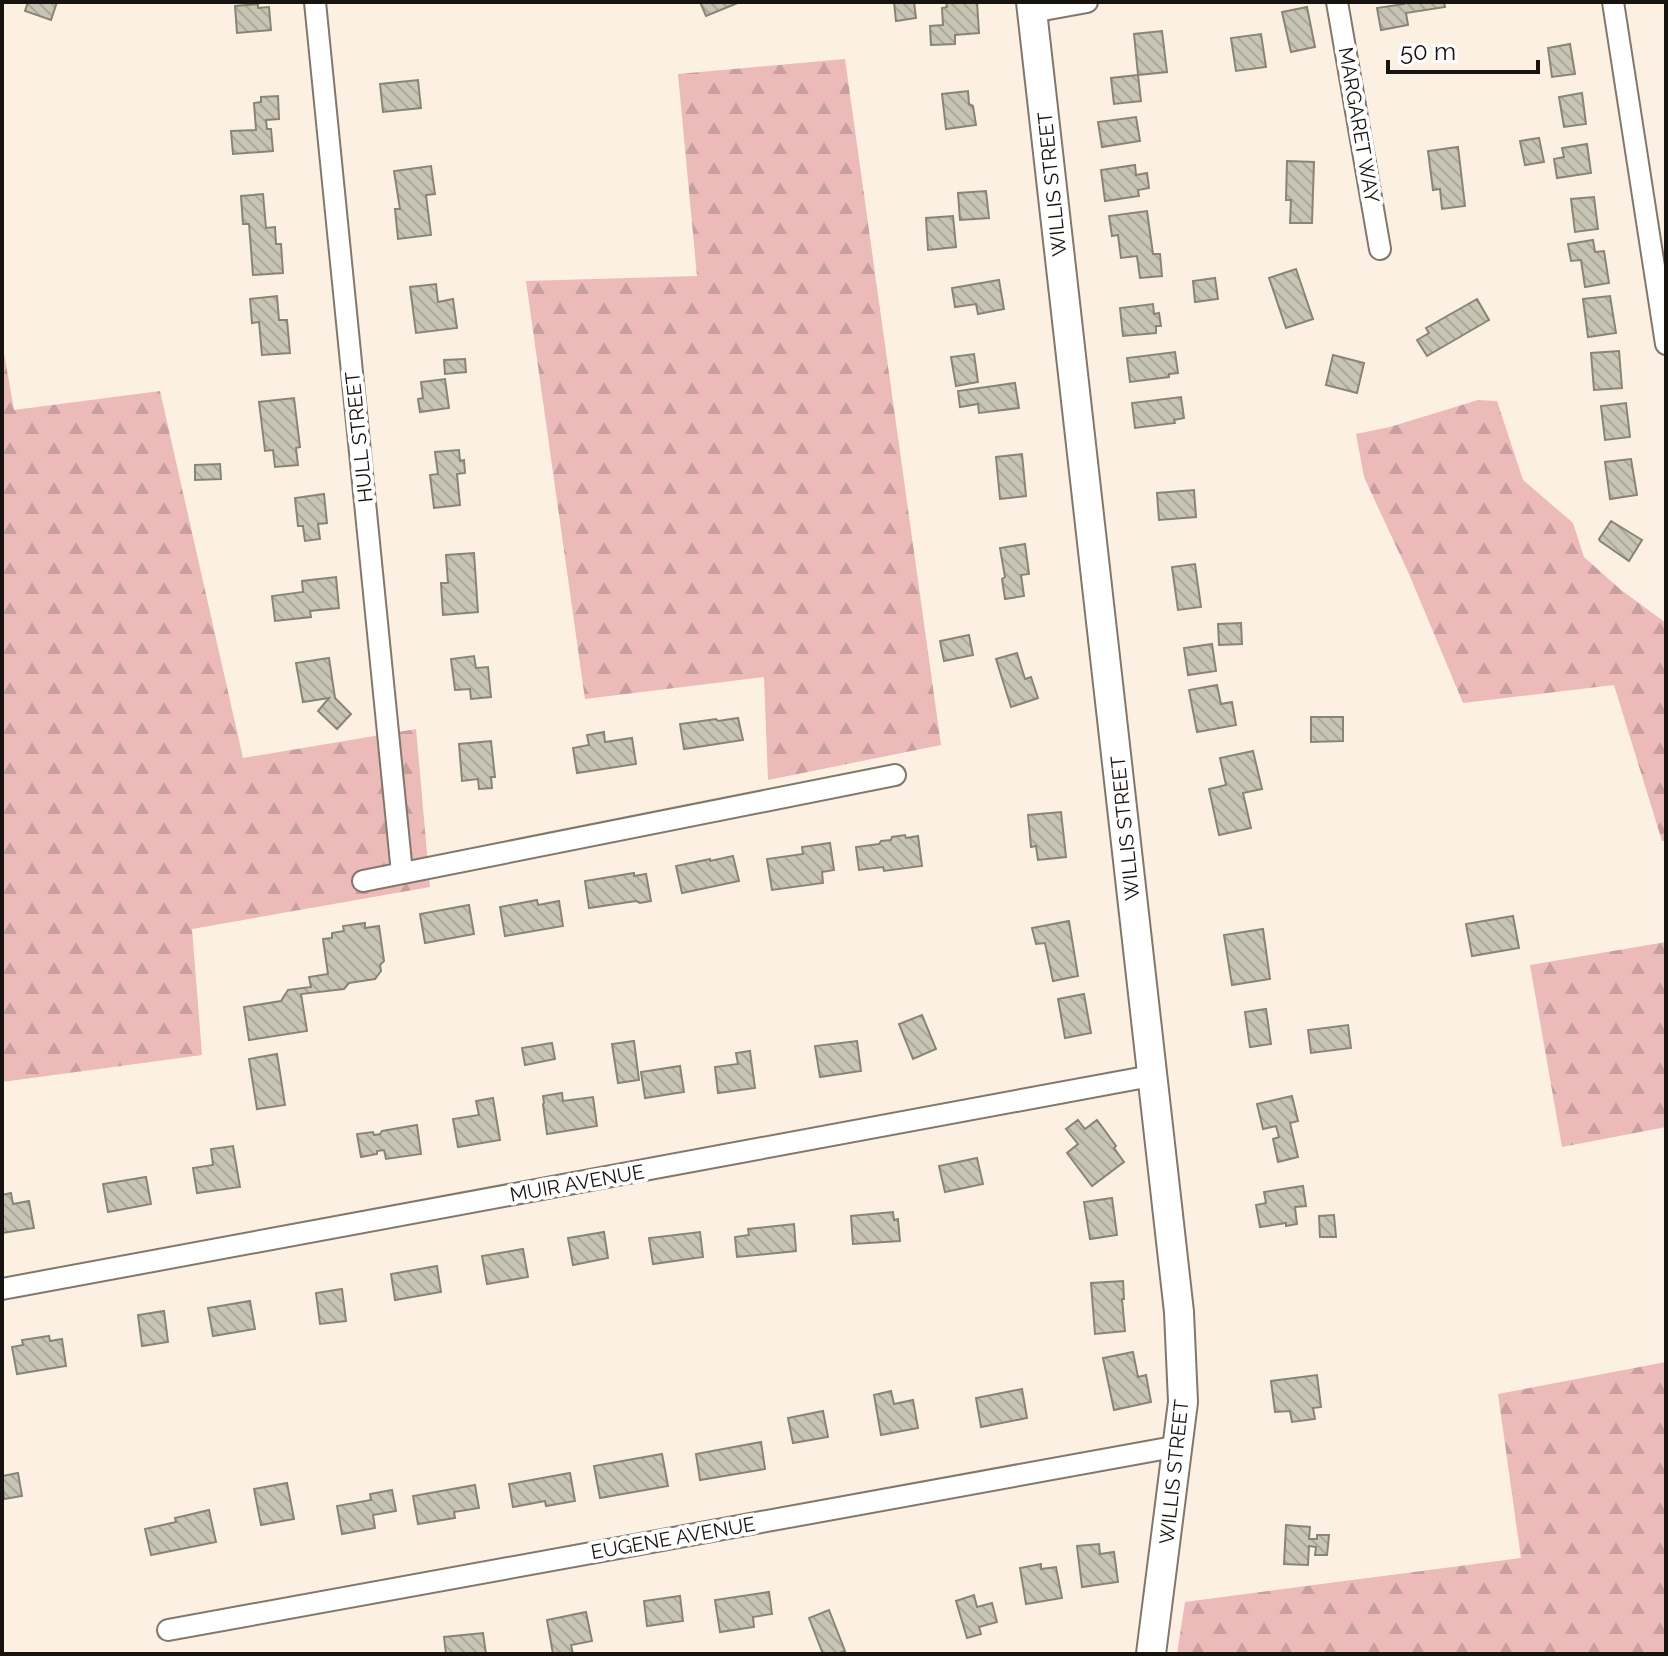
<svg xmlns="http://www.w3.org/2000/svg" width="1668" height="1656" viewBox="0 0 1668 1656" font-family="Raleway,sans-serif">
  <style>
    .forest { fill: url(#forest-firs) }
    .building { fill: url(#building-back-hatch); stroke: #898576; stroke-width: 2 }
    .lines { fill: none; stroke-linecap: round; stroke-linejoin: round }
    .minor-casing { stroke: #82776b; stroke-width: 24 }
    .secondary-casing { stroke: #82776b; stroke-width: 32 }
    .minor { stroke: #fff; stroke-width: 20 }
    .secondary { stroke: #fff; stroke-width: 28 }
    .labels { text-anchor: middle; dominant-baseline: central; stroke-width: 8; stroke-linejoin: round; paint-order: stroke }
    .street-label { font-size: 20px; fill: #17130f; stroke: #fff }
  </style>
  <defs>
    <pattern id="forest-firs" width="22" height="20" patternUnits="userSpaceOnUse" patternTransform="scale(2)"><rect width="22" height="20" fill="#ebbab9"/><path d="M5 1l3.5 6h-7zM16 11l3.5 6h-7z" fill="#c99f9e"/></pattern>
    <pattern id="building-back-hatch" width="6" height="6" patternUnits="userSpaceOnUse" patternTransform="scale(2)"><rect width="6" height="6" fill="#c8c5b4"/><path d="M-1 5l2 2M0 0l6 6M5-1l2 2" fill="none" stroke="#aba89a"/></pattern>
  </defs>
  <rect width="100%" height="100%" fill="#fcf0e2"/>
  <path class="forest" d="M845 59 941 745 768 780 764 677 585 699 526 281 697 276 678 74Z
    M2 342 14 410 160 391 243 758 416 729 430 887 192 929 202 1055 2 1082Z
    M1478 400 1497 401 1523 480 1573 523 1584 557 1621 590 1666 623V841H1662L1614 685 1463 703 1409 574 1364 477 1356 434 1390 427Z
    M1666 942V1127L1562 1147 1530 965Z
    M1666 1362V1654H1177L1185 1602 1521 1558 1498 1394Z"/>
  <path class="building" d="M28 2H57L51 20 25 11Z
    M700 2H740L706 16Z
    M894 2H914L916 18 896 21Z
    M946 2H977L979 33 955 35V44L931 45 930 26 943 25 942 8 947 7Z
    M1404 2H1444L1445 7 1406 13 1408 25 1381 30 1377 8 1404 4Z
    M258 4V8L269 7 271 30 237 33 235 6Z
    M1307 7 1315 47 1291 52 1282 12Z
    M1162 31 1167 72 1138 75 1141 101 1114 104 1111 78 1138 75 1134 34Z
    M1261 34 1266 67 1236 71 1231 38Z
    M1570 44 1575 74 1552 77 1548 48Z
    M418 80 421 108 383 112 380 84Z
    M968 91 969 104 973 106 976 125 946 129 942 94Z
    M1582 93 1586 124 1564 127 1559 97Z
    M278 96 279 119 266 120 267 129H271L273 151 233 154 231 131 256 130 254 103 261 102V97Z
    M1136 117 1140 141 1102 147 1098 122Z
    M1539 138 1544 162 1525 165 1520 141Z
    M1587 144 1591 173 1557 178 1554 159 1564 157 1562 148Z
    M1458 147 1465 206 1442 209 1440 189 1433 190 1428 151Z
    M1287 161 1314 162 1312 223H1290L1291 200H1286Z
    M1135 165 1136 175 1147 173 1149 188 1138 190 1139 196 1105 201 1101 170Z
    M431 166 435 194 426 195 431 235 398 239 395 209H400L394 171Z
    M986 191 989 218 960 220 958 193Z
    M263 194 266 228 275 227 276 244H281L283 273 253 275 249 224H243L241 196Z
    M1594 197 1598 229 1575 232 1571 199Z
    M1147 211 1153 254H1160L1162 276 1140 278 1137 256 1121 258 1118 235 1112 236 1109 216Z
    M953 216 956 247 928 250 926 218Z
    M1593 240 1595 252 1604 251 1609 283 1585 287 1581 260 1571 261 1568 244Z
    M1296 269 1313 319 1286 328 1269 278Z
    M1215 278 1218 299 1195 302 1193 281Z
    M999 280 1004 309 978 314 976 304 955 307 952 288Z
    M436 284 438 302 453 299 457 328 416 333 410 287Z
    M277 296 279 320H287L290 353 262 355 259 322 252 323 250 299Z
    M1610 296 1616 333 1588 337 1583 299Z
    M1477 299 1489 320 1427 356 1417 340 1429 333 1426 328Z
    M1153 304 1154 314 1159 313 1161 326H1156V333L1123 336 1120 308Z
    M1619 351 1622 388 1594 390 1591 353Z
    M1175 352 1178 373 1169 374V377L1130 382 1127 358Z
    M974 354 978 382 956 386 951 357Z
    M1333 355 1364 363 1357 393 1326 385Z
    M465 359 466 372 445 374 444 360Z
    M445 379 449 408 420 412 418 399 423 398 421 382Z
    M1015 383 1019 408 979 413 978 404 960 407 958 391Z
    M1181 397 1184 418 1174 420 1175 423 1135 428 1132 403Z
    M294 398 300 447 296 448 298 465 275 467 273 450 265 451 259 402Z
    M1626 403 1630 437 1605 440 1601 406Z
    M459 450 460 461 464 460 465 473 457 474 460 505 434 508 430 475 438 474 435 452Z
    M1022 454 1026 496 1000 499 996 457Z
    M1631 459 1637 495 1610 499 1605 462Z
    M220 464 221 479 195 480V465Z
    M1194 490 1196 517 1159 520 1157 493Z
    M324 494 327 523 318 524 320 539 305 541 303 526H298L295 498Z
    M1611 521 1642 540 1629 561 1600 541 1599 539Z
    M1025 544 1029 574 1021 575 1024 596 1005 599 1002 579 1005 577 1000 548Z
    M474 553 478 612 443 615 441 583H448L446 555Z
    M1195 564 1201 607 1178 610 1172 567Z
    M336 577 339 608 310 611 311 617 275 621 272 596 303 592 302 581Z
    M1241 623 1242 644 1219 645 1218 624Z
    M969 635 973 655 944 661 940 641Z
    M1212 644 1216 671 1188 675 1184 648Z
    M1017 653 1025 679 1031 677 1038 698 1011 707 996 659Z
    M474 656 476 668 488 667 491 697 471 699 470 689 455 690 451 659Z
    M329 658 335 698 351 714 337 729 318 711 329 698 303 702 296 663Z
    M1217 685 1221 704 1232 702 1236 725 1197 732 1189 690Z
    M1311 717H1343V741L1311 742Z
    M738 718 743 740 684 749 680 724 716 719 718 721Z
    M604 732 605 742 632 738 636 764 577 773 573 748 589 745 587 735Z
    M491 741 495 777H491L492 788 479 789 478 779 462 781 459 744Z
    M1253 751 1262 789 1243 793 1251 828 1219 835 1209 789 1226 785 1220 758Z
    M1061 812 1066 857 1038 860 1036 846 1031 847 1028 815Z
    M905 835 906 838 918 836 922 866 884 871 883 867 859 870 856 847 879 844 881 841 891 840 892 837Z
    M830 843 834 870 822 872 823 883 772 890 767 859 803 854 802 847Z
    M733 856 739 881 682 893 676 866 710 859V861Z
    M634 873V876L646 874 651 901 640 903 636 901 589 908 585 881Z
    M537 900 538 905 559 901 563 926 505 936 500 907Z
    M469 905 474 934 425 943 420 914Z
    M1513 916 1519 948 1472 956 1466 924Z
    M1069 921 1078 976 1053 981 1045 943 1036 944 1032 928Z
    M365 923V928L379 926 384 961 380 965 381 971 375 979 349 983 344 989 301 994 307 1031 249 1040 244 1007 281 1001 288 990 311 987 309 977 328 974 323 939 332 938V933L344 931 343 926Z
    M1263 929 1270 979 1232 985 1224 935Z
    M1084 994 1091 1033 1065 1038 1058 999Z
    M1266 1009 1271 1044 1250 1047 1245 1012Z
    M922 1015 936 1049 913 1059 899 1024Z
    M1348 1025 1351 1048 1311 1053 1308 1030Z
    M634 1041 639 1080 618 1083 612 1044Z
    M857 1041 861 1071 820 1077 815 1046Z
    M552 1043 555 1059 525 1065 522 1048Z
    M750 1051 755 1088 718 1093 715 1067 738 1064 736 1053Z
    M277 1054 285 1105 257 1109 249 1059Z
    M680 1066 684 1092 645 1098 641 1072Z
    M562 1093 563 1101 593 1097 597 1126 547 1134 543 1104 544 1103 543 1096Z
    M1292 1096 1298 1121 1290 1123 1298 1157 1278 1162 1273 1139 1279 1137 1276 1126 1263 1129 1257 1104Z
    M493 1098 500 1140 458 1147 453 1119 479 1115 476 1101Z
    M1078 1120 1085 1129 1097 1120 1116 1146 1114 1148 1124 1162 1092 1186 1067 1153 1078 1144 1066 1129Z
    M417 1125 421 1154 386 1159 384 1150 377 1151V1154L361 1157 357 1134 373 1132 374 1135 380 1134 382 1131Z
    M233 1146 240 1187 197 1193 193 1168 213 1165 211 1149Z
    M977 1158 983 1184 945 1192 939 1166Z
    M146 1177 151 1204 108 1212 103 1184Z
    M1303 1186 1306 1206 1295 1207 1297 1224 1286 1226V1223L1260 1227 1256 1205 1266 1203 1264 1192Z
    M11 1193 13 1204 29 1201 34 1228 2 1233V1195Z
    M1112 1198 1117 1235 1090 1239 1084 1202Z
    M893 1212 894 1220 898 1219 900 1241 853 1244 851 1216Z
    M1334 1215 1336 1237H1320L1319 1216Z
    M794 1224 796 1251 737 1257 735 1237 749 1235 748 1229Z
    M604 1232 608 1258 573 1265 568 1238Z
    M700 1232 703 1257 653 1264 649 1238Z
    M523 1249 528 1277 487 1284 482 1256Z
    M437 1266 441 1292 395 1300 391 1274Z
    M1123 1281 1124 1299H1122L1125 1331 1095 1334 1091 1283Z
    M342 1289 346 1321 320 1324 316 1293Z
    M250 1301 255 1329 213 1336 208 1308Z
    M164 1311 168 1342 142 1346 138 1315Z
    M49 1336 50 1341 62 1339 66 1366 17 1374 12 1347 23 1345 22 1340Z
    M1133 1352 1138 1377 1146 1375 1151 1402 1114 1410 1103 1358Z
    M1317 1375 1321 1407 1313 1408 1315 1419 1292 1422 1290 1411 1275 1412 1271 1381Z
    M1022 1389 1027 1418 981 1427 976 1398Z
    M891 1391 894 1404 913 1400 918 1428 881 1435 874 1395Z
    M823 1411 828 1437 793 1443 788 1418Z
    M761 1442 765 1469 700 1480 696 1454Z
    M662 1454 668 1486 600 1498 594 1466Z
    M18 1473 22 1496 4 1499 2 1476Z
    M570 1473 575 1501 546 1506 545 1501 513 1507 509 1484Z
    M287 1483 294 1519 261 1525 254 1489Z
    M475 1485 479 1508 454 1512 455 1518 418 1524 413 1496Z
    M392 1490 396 1511 373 1515 375 1528 342 1534 337 1506 371 1500 370 1494Z
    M209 1510 216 1542 151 1555 145 1529 176 1522 175 1518Z
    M1286 1525 1310 1527 1309 1539H1317V1535H1329L1327 1555H1315L1316 1547 1309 1546 1308 1565 1284 1564Z
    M1099 1544 1100 1554 1114 1552 1118 1582 1082 1587 1077 1546Z
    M1041 1564V1569L1056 1567 1062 1598 1026 1604 1020 1568Z
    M769 1592 772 1614 753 1617 754 1627 720 1632 715 1600Z
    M974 1595 977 1607 992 1603 997 1622 979 1627 981 1634 967 1638 956 1601Z
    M680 1596 683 1621 647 1626 644 1601Z
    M829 1610 845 1651 837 1654H823L809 1618Z
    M586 1612 592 1641 571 1645 573 1654H553L547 1620Z
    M483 1633 486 1654H446L444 1637Z"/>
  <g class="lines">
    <g class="minor-casing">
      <path id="minor" d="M315 2 402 873
        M1337 2 1380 249
        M1613 2 1666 344
        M1032 12 1087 2
        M363 881 895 775
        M2 1289 1151 1076
        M168 1630 1179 1446"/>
    </g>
    <g class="secondary-casing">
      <path id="secondary" d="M1031 2 1179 1312 1183 1402 1151 1654"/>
    </g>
    <use href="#minor" class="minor"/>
    <use href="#secondary" class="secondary"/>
  </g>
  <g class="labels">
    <g class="street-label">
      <text transform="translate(1359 125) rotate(80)">MARGARET WAY</text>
      <text transform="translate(1052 184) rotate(-96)">WILLIS STREET</text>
      <text transform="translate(359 437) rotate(-96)">HULL STREET</text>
      <text transform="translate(1125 828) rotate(-96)">WILLIS STREET</text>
      <text transform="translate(577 1183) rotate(-10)">MUIR AVENUE</text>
      <text transform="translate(1174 1472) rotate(-84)">WILLIS STREET</text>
      <text transform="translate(673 1538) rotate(-10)">EUGENE AVENUE</text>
    </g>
  </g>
  <rect width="1668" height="1656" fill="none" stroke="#17130f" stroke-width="8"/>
  <path d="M1388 60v12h150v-12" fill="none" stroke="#17130f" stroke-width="4"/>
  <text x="1400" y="60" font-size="24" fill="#17130f" stroke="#ffffff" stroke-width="6" paint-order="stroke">50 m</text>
</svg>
